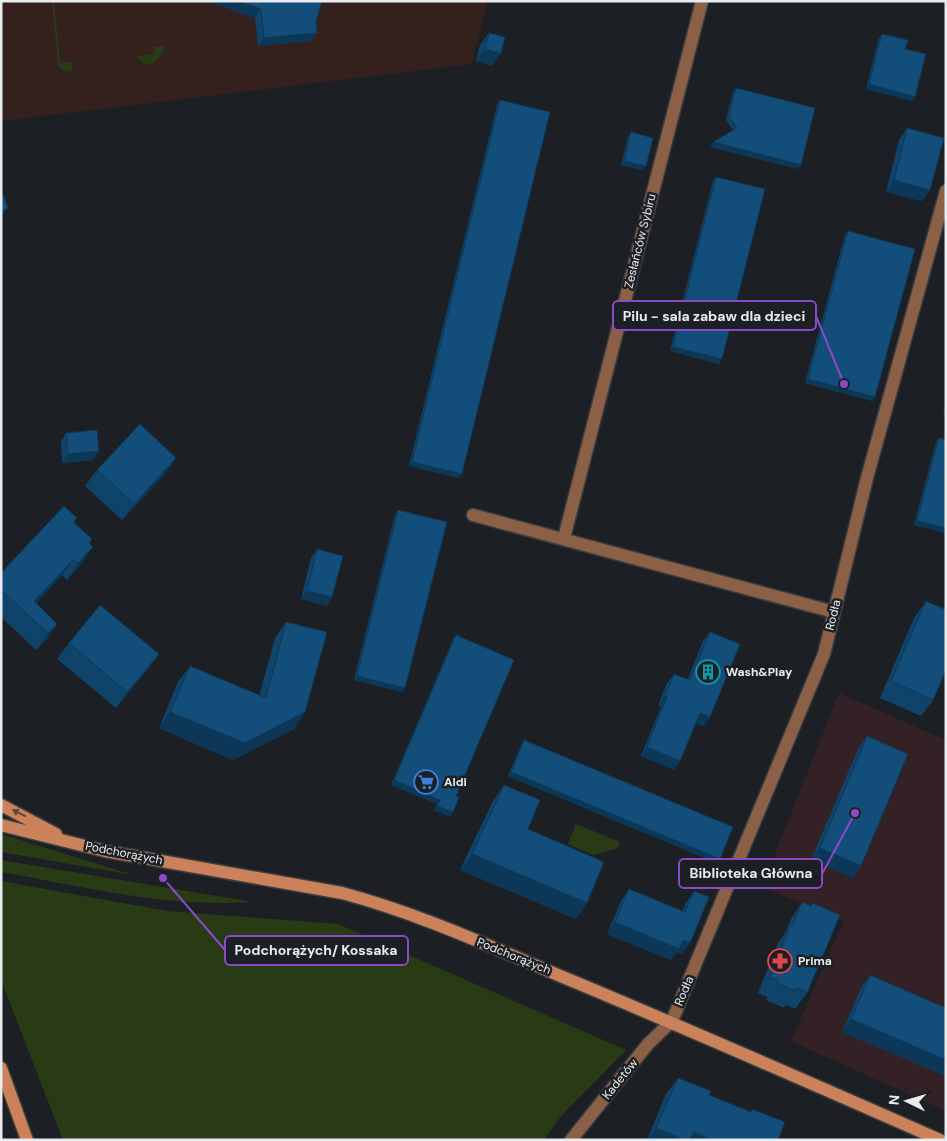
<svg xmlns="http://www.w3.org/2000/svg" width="947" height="1141" viewBox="0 0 947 1141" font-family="'DM Sans',sans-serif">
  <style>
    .commercial { fill: #34211e }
    .education { fill: #342125 }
    .green { fill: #283b15 }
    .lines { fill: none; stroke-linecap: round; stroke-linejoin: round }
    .street-casing { stroke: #393d40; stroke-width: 15 }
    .secondary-casing { stroke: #393d40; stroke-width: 15 }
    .street { stroke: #8c5f47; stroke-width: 12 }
    .secondary { stroke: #cb825a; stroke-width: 12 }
    .wall { fill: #10436a }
    .shaded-wall { fill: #0d3756 }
    .building { fill: #134e7b; stroke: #0d3756 }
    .oneway { fill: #62473a }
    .labels { text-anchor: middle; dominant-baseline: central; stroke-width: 5; stroke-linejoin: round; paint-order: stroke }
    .street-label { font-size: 12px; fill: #e9ecee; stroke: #1c2024 }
    .poi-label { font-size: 12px; font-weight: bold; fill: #e9ecee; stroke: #1c2024; text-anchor: start }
    .leader { fill: none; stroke: #8c49c6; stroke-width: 2 }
    .callout-dot { fill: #8c49c6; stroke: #1c2024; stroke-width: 2 }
    .callout { fill: #1c2024; stroke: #8c49c6; stroke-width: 2 }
    .callout-label { font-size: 14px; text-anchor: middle; font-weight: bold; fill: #e9ecee }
  </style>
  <rect width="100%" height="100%" fill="#1c2024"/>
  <path class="commercial" d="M1 1H488L472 64 1 121Z"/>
  <path class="education" d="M839 693 946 740V1111L791 1041 844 921 762 887Z"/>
  <path class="green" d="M52 1H54L60 63 74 62 71 71 65 72 58 65Z
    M165 46 163 53 154 63C146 65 141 64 137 56L154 54V47Z
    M576 824 620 842 618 848 593 855 568 844Z
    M1 834 133 875 1 852Z
    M1 860 253 902C168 908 84 887 1 872Z
    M1 881 167 911 338 924 626 1050 561 1116 544 1140H63L1 980Z"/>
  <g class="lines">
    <g class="street-casing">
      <path id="street" d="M473 515 834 612
        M564 538 702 1
        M571 1140 648 1044 672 1021 824 654 867 478 946 191"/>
    </g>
    <g class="secondary-casing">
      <path id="secondary" d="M1 805 56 834
        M1 825 105 851 342 893C417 913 487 945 558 975 686 1028 813 1084 940 1140
        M1 1068 27 1140"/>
    </g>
    <use href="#street" class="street"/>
    <use href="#secondary" class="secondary"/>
  </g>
  <path class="wall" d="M206 1H322L311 41 258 46 255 18Z
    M489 33 492 66 476 61 480 45Z
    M882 34 905 49 915 97 912 101 866 89 879 38Z
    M736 88 798 169 710 147 733 130 726 120 733 92Z
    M500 100 459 478 409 466 497 105Z
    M907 128 930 190 922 201 886 192 899 140Z
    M631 132 646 166 643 170 621 165 628 137Z
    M716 177 722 359 719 364 670 351 713 181Z
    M848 231 875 397 872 401 805 383 845 235Z
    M946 403V415L943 414Z
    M66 433 99 451 93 460 62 463 61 441Z
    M939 438 946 533 914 525 936 442Z
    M176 458 165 474 122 520 85 486 97 470Z
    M398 510 402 692 354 680 395 515Z
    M77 518 74 522 92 539 89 543 82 563 67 580 62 575 36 603 57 624 46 640 36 650 1 617V573Z
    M317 549 332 597 327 606 301 599 311 558Z
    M926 601 933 700 921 716 880 698 914 618Z
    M286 622 305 712 294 729 233 760 159 728 178 682 190 666 259 696 275 638Z
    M710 632V717L704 726 696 723 674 770 641 756 661 707 658 706 667 683 674 674 688 679 703 641Z
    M456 635V796L450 817 434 810 437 804 391 785 453 639Z
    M69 643 159 654 147 670 116 708 57 659Z
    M867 736 861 866 853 878 811 860 858 749Z
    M524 740 717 863 508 776 521 745Z
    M504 785 528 829 576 919 460 870 493 801Z
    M629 889 682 911 686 903 694 891 682 954 676 952 671 960 607 934 621 901Z
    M802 902 811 906 813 903 807 993 795 1009 786 1005 784 1008 766 1000 767 997 758 993 778 943 784 935 791 919Z
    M870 975 946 1008V1076L842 1032 861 988Z
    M678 1078 709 1095 750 1112 752 1109 778 1140H647L666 1094Z"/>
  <path class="shaded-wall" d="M206 1H237L261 9 255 18Z
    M317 33 311 41 258 46 264 38Z
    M485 49 501 53 492 66 476 61Z
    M869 84 915 97 912 101 866 89Z
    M713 142 801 165 798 169 710 147Z
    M624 161 646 166 643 170 621 165Z
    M894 180 930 190 922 201 886 192Z
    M8 208 1 217V211Z
    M673 347 722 359 719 364 670 351Z
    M808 379 875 397 872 401 805 383Z
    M99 451 93 460 62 463 68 454Z
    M176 458 165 474 122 520 134 504Z
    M412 462 462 474 459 478 409 466Z
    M917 521 946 528V533L914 525Z
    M93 547 82 563 67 580 78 563Z
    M74 559 62 575 27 614 34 601Z
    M307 591 332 597 327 606 301 599Z
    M57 624 46 640 36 650 48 633Z
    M159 654 147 670 116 708 127 692Z
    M357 676 405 688 402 692 354 680Z
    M665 696 667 697 661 707 658 706Z
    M170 712H305L294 729 233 760 159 728Z
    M700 713 710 717 704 726 694 722Z
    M647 747 680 761 674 770 641 756Z
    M511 772 720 859 717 863 508 776Z
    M394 780 440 800 437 804 391 785Z
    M437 806 453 812 450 817 434 810Z
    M820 848 861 866 853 878 811 860Z
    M472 854 587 903 576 919 460 870Z
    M615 922 683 940 690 943 682 954 677 952 671 960 607 934Z
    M851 1019 946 1060V1076L842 1032Z
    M656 1128 685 1140H648Z
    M694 1132 712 1140H688Z"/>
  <path class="building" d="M237 1H322L316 22 317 33 264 38 261 9Z
    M489 33 505 37 501 53 485 49Z
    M882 34 908 40 905 49 926 54 915 97 869 84Z
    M736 88 815 108 801 165 713 142 737 128 729 116Z
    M500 100 550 112 462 474 412 462Z
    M907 128 944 138 930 190 894 180Z
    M631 132 653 138 646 166 624 161Z
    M716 177 765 189 722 359 673 347Z
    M1 190 8 208 1 211Z
    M848 231 915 249 875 397 808 379Z
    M140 424 176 458 134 504 97 470Z
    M97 430 99 451 68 454 66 433Z
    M939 438 946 440V528L917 521Z
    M64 506 77 518 73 522 92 539 89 543 93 547 78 563 74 559 34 601 57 624 48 633 1 590V573Z
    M398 510 447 522 405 688 357 676Z
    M317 549 343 556 332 597 307 591Z
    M926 601 946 610V670L933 700 891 681Z
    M100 605 159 654 127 692 69 643Z
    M286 622 327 632 305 712 245 743 170 712 190 666 266 698Z
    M710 632 740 644 710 717 700 713 680 761 647 747 667 697 665 696 674 674 690 680Z
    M456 635 514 660 456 796 459 797 453 812 437 806 440 800 394 780Z
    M867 736 908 754 861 866 820 848Z
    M524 740 733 827 720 859 511 772Z
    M504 785 540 800 528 829 604 862 587 903 472 854Z
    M629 889 685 912 694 891 709 897 690 943 683 940 679 949 615 922Z
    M802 902 811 906 813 903 840 915 807 993 797 988 795 991 778 984 779 981 770 977 790 926 792 927Z
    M870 975 946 1008V1060L851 1019Z
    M678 1078 711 1091 709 1095 751 1112 752 1109 785 1122 778 1140H712L694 1132 690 1140H685L656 1128Z"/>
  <defs><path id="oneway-solid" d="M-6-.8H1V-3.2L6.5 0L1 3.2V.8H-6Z" transform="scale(1.25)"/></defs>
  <use class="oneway" href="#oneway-solid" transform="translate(19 813) rotate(-153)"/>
  <defs>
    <g id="building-ring" transform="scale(1.25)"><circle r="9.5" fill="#1c2024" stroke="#0f9aa8" stroke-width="1.5"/><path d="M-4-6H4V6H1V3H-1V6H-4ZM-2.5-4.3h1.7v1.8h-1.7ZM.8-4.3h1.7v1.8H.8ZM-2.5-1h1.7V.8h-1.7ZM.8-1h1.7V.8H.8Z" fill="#0f9aa8"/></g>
    <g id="supermarket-ring" transform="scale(1.25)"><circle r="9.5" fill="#1c2024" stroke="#3f7fe0" stroke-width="1.5"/><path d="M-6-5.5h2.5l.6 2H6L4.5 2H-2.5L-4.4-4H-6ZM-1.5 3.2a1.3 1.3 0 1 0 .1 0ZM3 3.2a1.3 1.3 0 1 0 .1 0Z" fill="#3f7fe0"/></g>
    <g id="pharmacy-ring" transform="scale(1.25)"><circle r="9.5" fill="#1c2024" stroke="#e0444e" stroke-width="1.5"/><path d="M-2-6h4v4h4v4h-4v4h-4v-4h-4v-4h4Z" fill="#e0444e"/></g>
  </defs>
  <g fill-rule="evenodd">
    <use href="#building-ring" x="708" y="672"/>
    <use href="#supermarket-ring" x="426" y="782"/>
    <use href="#pharmacy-ring" x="780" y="961"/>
  </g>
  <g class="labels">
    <g class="street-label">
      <text transform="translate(640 241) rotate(-76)">Zesłańców Sybiru</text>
      <text transform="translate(833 615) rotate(-76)">Rodła</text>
      <text transform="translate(124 853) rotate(11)">Podchorążych</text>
      <text transform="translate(514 956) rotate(22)">Podchorążych</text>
      <text transform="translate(684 991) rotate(-67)">Rodła</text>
      <text transform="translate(620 1079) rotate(-51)">Kadetów</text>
    </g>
    <g class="poi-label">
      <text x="726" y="672">Wash&amp;Play</text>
      <text x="444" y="782">Aldi</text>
      <text x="798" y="961">Prima</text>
    </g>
  </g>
  <path class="leader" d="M844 384L816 316M855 813L822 874M163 878L225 950"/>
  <g class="callout-dot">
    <circle cx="844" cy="384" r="5"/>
    <circle cx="855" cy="813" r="5"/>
    <circle cx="163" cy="878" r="5"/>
  </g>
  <g class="callout">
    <rect x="613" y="301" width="203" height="29" rx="5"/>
    <rect x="679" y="859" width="143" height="29" rx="5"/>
    <rect x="225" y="936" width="183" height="29" rx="5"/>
  </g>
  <g class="callout-label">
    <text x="714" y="321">Pilu - sala zabaw dla dzieci</text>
    <text x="751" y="878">Biblioteka Główna</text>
    <text x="316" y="955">Podchorążych/ Kossaka</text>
  </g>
  <rect width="947" height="1141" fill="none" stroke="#e9ecee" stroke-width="5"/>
  <g transform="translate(907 1101) rotate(275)" stroke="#1c2024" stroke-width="4" paint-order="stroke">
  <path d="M0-4L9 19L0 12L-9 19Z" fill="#e9ecee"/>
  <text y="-8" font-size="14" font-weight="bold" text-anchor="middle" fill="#e9ecee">N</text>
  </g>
</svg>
